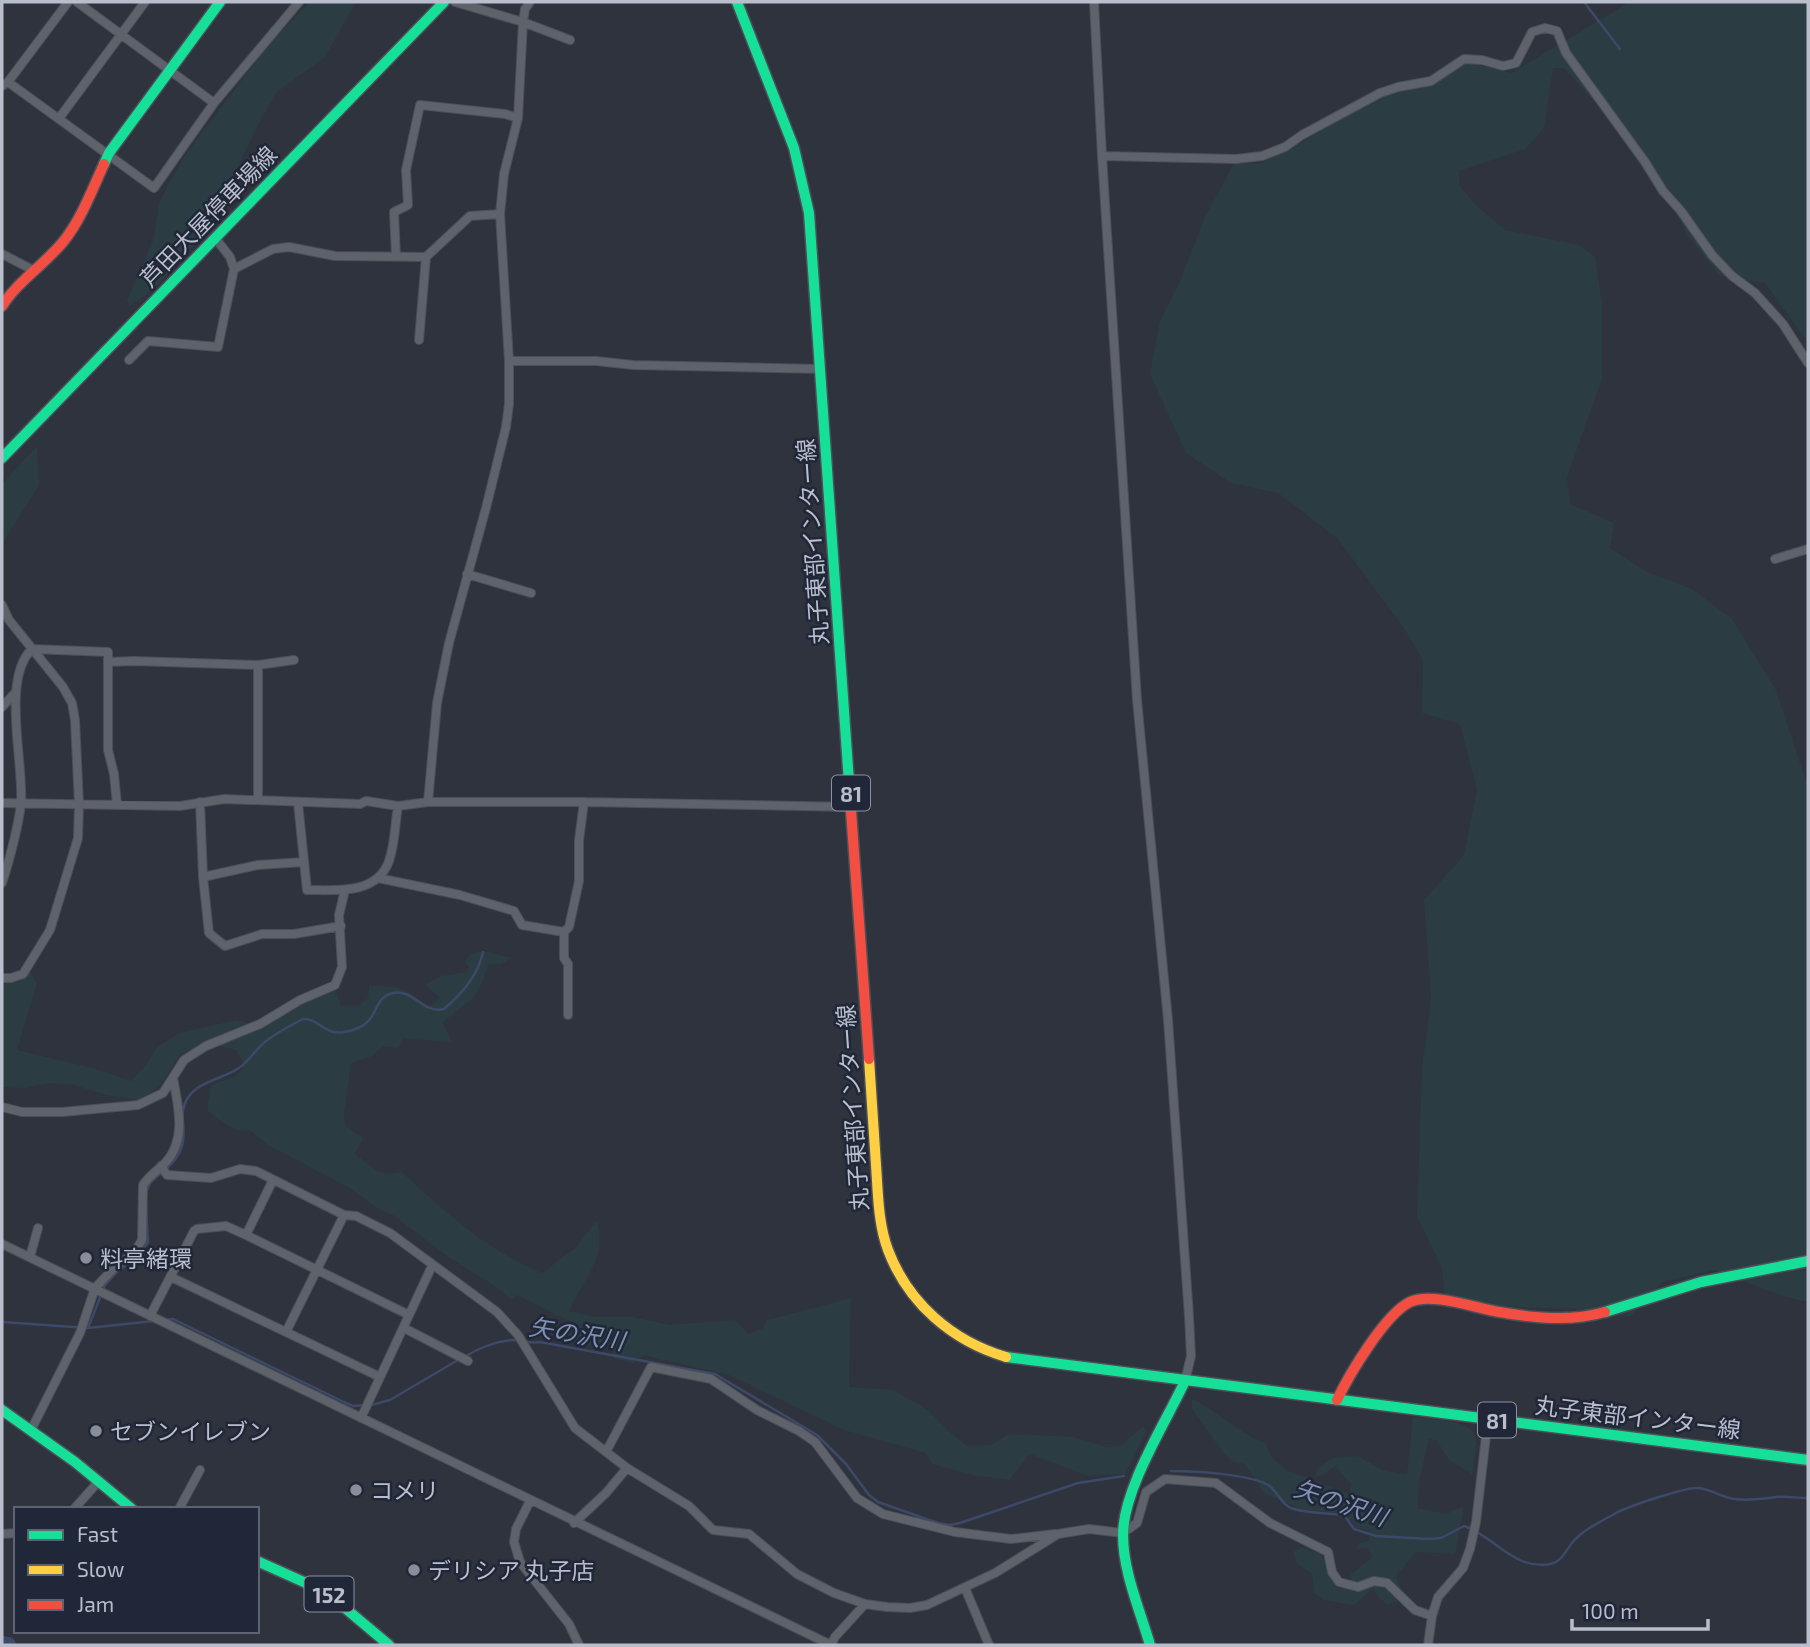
<svg xmlns="http://www.w3.org/2000/svg" width="1810" height="1647" viewBox="0 0 1810 1647" font-family="'Exo 2','Noto Sans JP',sans-serif">
  <style>
    .green { fill: #2b3d43 }
    .lines { fill: none; stroke-linecap: round; stroke-linejoin: round }
    .stream { stroke: #3d4968; stroke-width: 2.5 }
    .river { stroke: #3d4968; stroke-width: 16 }
    .street-casing { stroke: #4c4f57; stroke-width: 10 }
    .fast-casing { stroke: #4c4f57; stroke-width: 13 }
    .slow-casing { stroke: #4c4f57; stroke-width: 13 }
    .jam-casing { stroke: #4c4f57; stroke-width: 13 }
    .street { stroke: #5e626a; stroke-width: 8 }
    .fast { stroke: #16e098; stroke-width: 10 }
    .slow { stroke: #ffcf43; stroke-width: 10 }
    .jam { stroke: #f24e42; stroke-width: 10 }
    .poi-dot { fill: #888d9a; stroke: #202738; stroke-width: 2.5 }
    .labels { text-anchor: middle; dominant-baseline: central; stroke-width: 5; stroke-linejoin: round; paint-order: stroke }
    .shield { fill: #202738; stroke: #8b91a0; stroke-width: 2 }
    .shield-label { font-size: 21px; font-weight: bold; fill: #b9becc }
    .street-label { font-size: 23px; fill: #b9becc; stroke: #202738 }
    .poi-label { font-size: 23px; fill: #b9becc; stroke: #202738; text-anchor: start }
    .water-label { font-size: 24px; font-style: italic; fill: #8190b2; stroke: #202738 }
  </style>
  <rect width="100%" height="100%" fill="#2e333d"/>
  <path class="green" d="M310 2H356L325 57 277 92 259 123 207 231 154 289 129 307 127 300 154 238 159 202 186 154 268 45Z
    M1630 2H1808V343L1765 283 1720 276 1688 236 1640 145 1589 96 1564 68H1553L1544 128 1525 149 1459 171V185L1478 207 1505 230 1579 245 1595 257 1602 304V379L1567 477 1570 504 1614 523 1610 548 1647 572 1692 589 1732 619 1776 690 1808 787V1302L1786 1297 1714 1270 1662 1282 1630 1317 1569 1308H1530L1445 1301 1442 1268 1417 1216 1422 1069 1431 999 1424 900 1464 855 1477 790 1460 724 1422 713 1423 660 1404 628 1337 538 1278 493 1231 483 1186 453 1150 374 1160 321 1180 281 1205 217 1234 163 1259 164 1289 150 1365 105 1462 61 1511 73Z
    M37 446 39 485 2 544V484Z
    M484 951 511 958 501 964 489 963 482 983 473 998 443 1022 452 1042 403 1038 398 1048 383 1046 372 1056 351 1063 344 1113 345 1126 363 1138 355 1154C372 1167 380 1178 402 1172 441 1209 491 1253 542 1273L576 1247 597 1220C607 1261 584 1277 569 1311L595 1317H633L670 1325 734 1320 749 1334 763 1328 767 1320 851 1298 849 1387 893 1390 928 1410 954 1436 968 1446 991 1445 1008 1434 1073 1437 1107 1447 1121 1446 1143 1426 1146 1432 1125 1474 1088 1476 1030 1454 1009 1480 973 1475 932 1464 926 1453 844 1430 729 1375 643 1355 633 1363 615 1359 611 1345H587L566 1339 575 1324 517 1295 511 1299 492 1284 451 1259 393 1215 377 1208 350 1188 268 1145 250 1130C233 1133 220 1120 207 1110L211 1085 234 1077 243 1069V1062L236 1050 207 1043 180 1054 164 1080 150 1093 139 1100 107 1095 70 1084 50 1083 25 1088 2 1087V983L19 982 29 970 37 983 17 1050 93 1068 131 1081 146 1065 157 1047 180 1033 236 1020 258 1026 335 989 341 1005 358 1006 368 998 369 986C400 986 405 987 429 1007L440 998 425 985 441 976 467 972 469 967 465 963 469 955Z
    M1192 1399C1218 1411 1238 1433 1265 1443L1273 1459 1286 1470 1349 1494 1351 1484 1335 1466 1325 1474 1315 1477 1318 1468 1333 1458 1358 1456 1384 1471 1407 1474 1413 1417C1430 1420 1475 1418 1476 1440 1477 1451 1473 1464 1472 1474L1450 1461 1436 1440 1429 1439 1419 1481 1418 1508 1446 1514 1464 1506 1455 1554 1416 1552 1396 1576 1405 1597 1388 1605 1379 1598 1373 1588 1354 1605 1324 1600 1314 1593 1312 1574 1297 1563 1293 1552 1301 1547 1321 1554 1338 1589 1351 1584V1574L1373 1557 1367 1548 1357 1549 1358 1544 1369 1540V1530L1356 1528 1346 1514 1301 1509 1265 1494 1245 1464 1233 1462 1222 1451 1192 1409Z"/>
  <g class="lines">
    <path class="stream" d="M1584 2 1620 49
      M166 1169C198 1141 174 1120 187 1099 198 1081 223 1079 239 1068 249 1061 256 1049 266 1041 277 1033 291 1025 303 1019 319 1018 325 1036 344 1032 353 1031 367 1026 372 1016 378 1007 379 996 393 993 414 989 422 1014 444 1009 462 994 478 976 483 952
      M146 1192 151 1182 161 1173
      M164 1320 173 1319 344 1402 353 1406 365 1405
      M2 1322 88 1328 154 1321
      M88 1328 105 1285 117 1272 138 1257 148 1242 146 1206
      M464 1357C479 1348 494 1341 512 1340 521 1340 530 1344 540 1342L715 1374 817 1435 846 1464 869 1495 878 1502 938 1523 950 1525 960 1523 1078 1483 1124 1476
      M371 1405 390 1400 458 1360
      M1171 1471C1193 1471 1249 1474 1268 1485 1277 1490 1280 1503 1291 1508 1307 1514 1327 1512 1345 1516L1354 1529 1376 1536 1429 1539 1441 1538 1464 1526C1493 1535 1514 1571 1550 1564 1562 1562 1565 1551 1572 1543 1582 1530 1602 1521 1616 1513 1629 1506 1686 1487 1698 1488 1711 1489 1721 1497 1734 1499 1749 1501 1761 1499 1776 1497 1786 1496 1798 1498 1808 1498"/>
    <path class="river" d="M2 1644 8 1645"/>
    <g class="street-casing">
      <path id="street" d="M77 2 214 103 299 2
        M455 2 523 22 570 40
        M1094 2 1102 156 1137 700 1168 1020 1189 1316 1191 1356 1185 1381
        M8 82 154 188 214 103
        M2 86 8 82 68 2
        M60 117 145 2
        M1102 156 1236 159 1262 156 1285 147 1302 135 1380 93 1398 87 1431 81 1464 59 1482 60 1503 66 1516 63 1532 32 1545 28 1557 31 1566 53 1645 162 1663 191 1681 211 1712 255 1732 276 1755 293 1783 324 1808 363
        M2 254 33 270
        M396 256 394 212 408 205 406 170 420 105 505 114 518 118
        M426 257 470 216 500 214
        M234 269 273 249 289 247 335 256 426 257 419 340
        M129 360 148 341 218 347 234 269 230 257 216 239
        M509 361H596L633 365 821 369
        M1775 559 1808 549
        M467 574 531 593
        M2 605 9 620 63 687 72 703 75 720 79 804 78 838 50 930 23 974 11 978H2
        M109 662 134 661 258 665 294 660
        M2 707 15 693
        M258 799V665
        M200 802 203 877 209 933 225 946 262 934H294L341 926
        M428 802 437 703 449 643 486 508 506 427 509 404V361L500 214 504 174 518 118 523 22 525 9 530 2
        M2 803 180 806 224 799 360 804 366 801 398 806 428 802H584L852 807
        M298 803 307 890C336 890 377 895 389 861 395 844 395 823 398 806
        M203 877 258 865 304 862
        M378 878 460 895 514 911 522 925 564 932
        M2 883C9 862 19 824 21 803 24 763 1 678 32 649L108 652V750L114 774 117 805
        M568 1015V964L564 958V932L569 927 579 881V840L584 802
        M2 1107 22 1112H62L138 1105 163 1093 184 1060 206 1046 260 1024 300 1000 335 985 342 967 339 915 345 890
        M161 1166 167 1175 211 1178 240 1169 256 1171 344 1215 356 1216 390 1233 497 1312 518 1335 575 1428 627 1468 689 1506 713 1530 749 1534 797 1574 834 1593 865 1604 887 1607 910 1608 927 1605 995 1573 1058 1534 1089 1529 1123 1533 1137 1523 1146 1492 1165 1479 1216 1483 1270 1523 1328 1552 1332 1572 1339 1582 1358 1587 1374 1581 1387 1583 1415 1610 1432 1616 1428 1645
        M246 1235 273 1180
        M2 1244 831 1645
        M30 1257 38 1228
        M171 1277 380 1377
        M150 1316 194 1231 197 1229 226 1226 246 1235 409 1315
        M404 1328 468 1361
        M286 1332 344 1215
        M361 1418 432 1266
        M31 1430 80 1333 95 1288 113 1269 134 1253 142 1240 143 1185C149 1176 158 1170 166 1162 187 1139 178 1105 173 1078
        M606 1452 651 1367 711 1379 757 1410 799 1431 815 1442 857 1498 883 1514 955 1532 1011 1539 1055 1534
        M530 1501 516 1529 514 1542 520 1562 569 1624 579 1645
        M74 1509 99 1481
        M179 1509 200 1470
        M574 1523 606 1493 627 1468
        M2 1534 16 1533
        M965 1588 989 1645
        M1432 1616 1438 1597 1463 1568 1470 1549 1476 1522 1488 1419
        M831 1645 835 1637 865 1604"/>
    </g>
    <g class="fast-casing">
      <path id="fast" d="M737 2 794 148 809 213 851 811
        M104 164 109 153 220 2
        M2 458 444 2
        M1605 1312 1701 1282 1808 1261
        M1006 1357 1808 1460
        M2 1410 75 1462 132 1509
        M257 1561 326 1592 389 1645
        M1150 1645C1140 1610 1123 1572 1123 1535 1123 1489 1165 1424 1185 1381"/>
    </g>
    <g class="slow-casing">
      <path id="slow" d="M869 1059C871 1094 874 1130 876 1165 878 1193 878 1223 888 1250 908 1303 952 1341 1006 1357"/>
    </g>
    <g class="jam-casing">
      <path id="jam" d="M2 306C18 281 44 265 63 242 81 220 92 190 104 164
        M851 811 869 1059
        M1337 1400C1349 1375 1385 1314 1410 1302 1432 1292 1475 1308 1499 1312 1534 1318 1570 1322 1605 1312"/>
    </g>
    <use href="#street" class="street"/>
    <use href="#fast" class="fast"/>
    <use href="#slow" class="slow"/>
    <use href="#jam" class="jam"/>
  </g>
  <g class="poi-dot">
    <circle cx="86" cy="1258" r="7"/>
    <circle cx="96" cy="1431" r="7"/>
    <circle cx="356" cy="1490" r="7"/>
    <circle cx="414" cy="1570" r="7"/>
  </g>
  <g class="labels">
    <g class="shield">
      <rect x="832" y="775.5" width="38" height="35" rx="5"/>
      <rect x="1478" y="1402.5" width="38" height="35" rx="5"/>
      <rect x="304.5" y="1576.5" width="49" height="35" rx="5"/>
    </g>
    <g class="shield-label">
      <text x="851" y="793">81</text>
      <text x="1497" y="1420">81</text>
      <text x="329" y="1594">152</text>
    </g>
    <g class="street-label">
      <text transform="translate(208 216) rotate(-46)">芦田大屋停車場線</text>
      <text transform="translate(812 542) rotate(-94)">丸子東部インター線</text>
      <text transform="translate(852 1108) rotate(-94)">丸子東部インター線</text>
      <text transform="translate(1638 1417) rotate(7)">丸子東部インター線</text>
    </g>
    <g class="poi-label">
      <text x="100" y="1258">料亭緒環</text>
      <text x="110" y="1431">セブンイレブン</text>
      <text x="370" y="1490">コメリ</text>
      <text x="428" y="1570">デリシア 丸子店</text>
    </g>
    <g class="water-label">
      <text transform="translate(577 1333) rotate(9)">矢の沢川</text>
      <text transform="translate(1341 1502) rotate(19)">矢の沢川</text>
    </g>
  </g>
  <rect width="1810" height="1647" fill="none" stroke="#b9becc" stroke-width="7"/>
  <rect x="14" y="1507" width="245" height="126" fill="#202738" stroke="#5d6373" stroke-width="2"/>
  <rect x="28" y="1530" width="35" height="10" fill="#16e098" stroke="#5d6373" stroke-width="2"/>
  <text x="77" y="1542" font-size="21" fill="#b9becc">Fast</text>
  <rect x="28" y="1565" width="35" height="10" fill="#ffcf43" stroke="#5d6373" stroke-width="2"/>
  <text x="77" y="1577" font-size="21" fill="#b9becc">Slow</text>
  <rect x="28" y="1600" width="35" height="10" fill="#f24e42" stroke="#5d6373" stroke-width="2"/>
  <text x="77" y="1612" font-size="21" fill="#b9becc">Jam</text>
  <path d="M1572 1619v10h136v-10" fill="none" stroke="#b9becc" stroke-width="3.5"/>
  <text x="1582" y="1619" font-size="21" fill="#b9becc" stroke="#202738" stroke-width="5" paint-order="stroke">100 m</text>
</svg>
